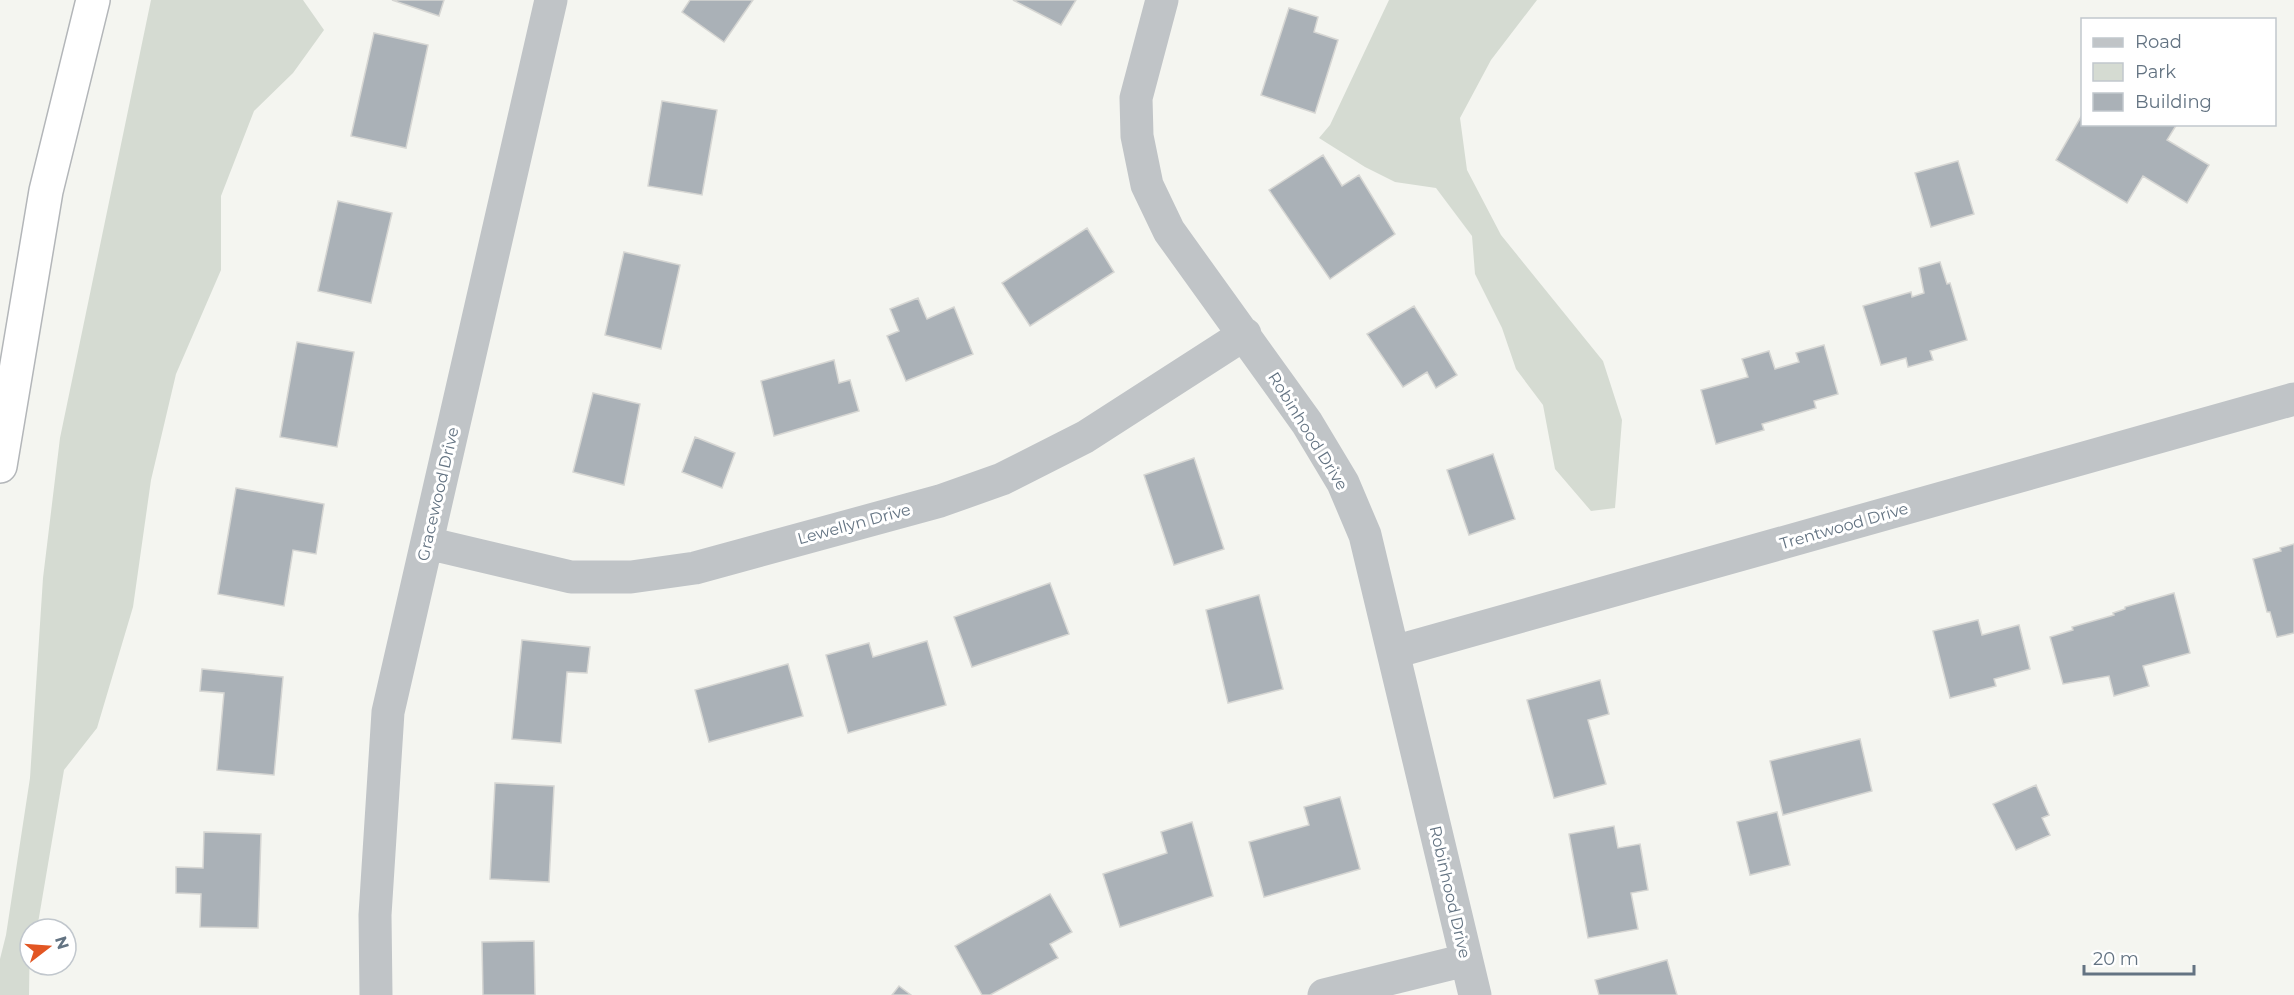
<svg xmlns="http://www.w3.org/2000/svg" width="2294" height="995" viewBox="0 0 2294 995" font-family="Montserrat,sans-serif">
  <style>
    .green { fill: #d5dbd2 }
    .building { fill: #aab1b7; stroke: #d6d6d3; stroke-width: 1.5 }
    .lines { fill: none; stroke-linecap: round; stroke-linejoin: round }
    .highway-casing { stroke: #b3b6b9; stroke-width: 36 }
    .street { stroke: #c0c4c7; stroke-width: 33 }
    .highway { stroke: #fff; stroke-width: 33 }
    .labels { text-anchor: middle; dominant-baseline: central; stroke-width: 6; stroke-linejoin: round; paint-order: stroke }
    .street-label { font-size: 16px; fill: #637382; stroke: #fff }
  </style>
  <rect width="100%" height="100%" fill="#f4f5f0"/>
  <path class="green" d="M151 0H303L324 30 293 73 254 111 221 196V270L176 374 151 480 133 607 97 728 64 770 37 929H30L29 995H0V959L6 935 30 778 43 578 60 438Z
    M1389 0H1537L1491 60 1460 118 1467 170 1501 235 1603 361 1622 420 1615 508 1591 511 1555 469 1543 405 1516 369 1502 328 1475 274 1472 236 1436 188 1395 182 1365 167 1319 138 1330 125Z"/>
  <path class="building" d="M392 0H444L439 16Z
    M690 0H753L724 42 682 12Z
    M1013 0H1076L1061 25Z
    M1289 8 1318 17 1314 32 1338 40 1315 113 1261 95Z
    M374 33 428 45 406 148 351 136Z
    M662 101 717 110 702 195 648 186Z
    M2082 115V124H2177L2167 140 2209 165 2187 203 2143 176 2127 203 2056 160Z
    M1323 155 1342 186 1359 175 1395 234 1330 279 1269 190Z
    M1958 161 1974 214 1931 227 1915 173Z
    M338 201 392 213 371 303 318 291Z
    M1087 228 1114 272 1030 326 1002 283Z
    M624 252 680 265 661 349 605 335Z
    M1940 262 1947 284 1950 283 1967 340 1930 351 1933 360 1908 367 1906 358 1881 365 1863 306 1911 292 1912 297 1924 293 1919 268Z
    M918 298 927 319 954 307 973 354 906 381 887 336 899 331 890 309Z
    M1414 306 1457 375 1436 388 1427 372 1403 387 1367 334Z
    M297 342 354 352 337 447 280 437Z
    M1824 345 1838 394 1814 401 1816 408 1762 424 1764 430 1716 444 1701 390 1748 377 1742 359 1769 351 1775 369 1799 362 1796 353Z
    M834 360 839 383 850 380 859 411 774 436 761 381Z
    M593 393 640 404 624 485 573 472Z
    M695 437 735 453 722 488 682 472Z
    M1493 454 1515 519 1469 535 1447 470Z
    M1194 458 1224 549 1174 565 1144 475Z
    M236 488 324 504 316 554 293 550 284 606 218 594Z
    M2294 544V633L2277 637 2270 612H2267L2253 559 2281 551 2280 548Z
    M1050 583 1069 634 972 667 954 617Z
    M2174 593 2190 653 2143 666 2149 686 2114 696 2109 676 2063 684 2050 637 2073 630 2072 627 2114 615 2113 613 2125 609V607Z
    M1259 595 1283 689 1228 703 1206 610Z
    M1978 620 1982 635 2019 625 2030 669 1994 679 1996 686 1950 698 1933 631Z
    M522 640 590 647 587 673 567 672 561 743 512 739Z
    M927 641 946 705 848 733 826 655 869 643 873 657Z
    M788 664 803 716 709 742 695 690Z
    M202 669 283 677 274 775 217 770 224 693 200 691Z
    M1600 680 1609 714 1588 720 1606 784 1554 798 1527 700Z
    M1860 739 1872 791 1783 815 1770 761Z
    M495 783 554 786 549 882 490 879Z
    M2036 785 2049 815 2042 818 2050 835 2016 850 1993 804Z
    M1340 797 1360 869 1264 897 1249 842 1309 825 1304 807Z
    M1777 812 1790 865 1750 875 1737 822Z
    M1192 822 1213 896 1120 927 1103 874 1167 853 1161 832Z
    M1614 826 1618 848 1640 844 1648 890 1631 893 1638 929 1588 938 1569 834Z
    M204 832 261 834 258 928 200 927 201 894 176 893V867L203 868Z
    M1050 894 1072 932 1050 944 1058 958 990 995H982L955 946Z
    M534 941 535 995H483L482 942Z
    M1667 960 1677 995H1599L1595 980Z
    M899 986 911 995H892Z"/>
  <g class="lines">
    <g class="highway-casing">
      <path id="highway" d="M0 466 46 191 93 0"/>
    </g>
    <path class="street" d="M1162 0 1136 98 1137 136 1147 185 1169 231 1307 423 1343 483 1365 535 1475 995
      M427 543 571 577H631L695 568 940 501 1002 479 1085 437 1245 334
      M1394 652 2294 399
      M376 995 375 915 388 712 551 0
      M1324 995 1466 960"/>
    <use href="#highway" class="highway"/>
  </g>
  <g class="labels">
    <g class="street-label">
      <text transform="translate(1308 431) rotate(58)">Robinhood Drive</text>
      <text transform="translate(438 494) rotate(-77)">Gracewood Drive</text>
      <text transform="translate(854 524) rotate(-15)">Lewellyn Drive</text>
      <text transform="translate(1844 526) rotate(-16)">Trentwood Drive</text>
      <text transform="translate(1450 892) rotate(77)">Robinhood Drive</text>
    </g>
  </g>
  <rect x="2081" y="18" width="195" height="108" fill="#ffffff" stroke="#c1c7cd" stroke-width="1.5"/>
  <rect x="2093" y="38" width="30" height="9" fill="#c0c4c7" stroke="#c1c7cd" stroke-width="1.5"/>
  <text x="2135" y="48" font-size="18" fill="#637382">Road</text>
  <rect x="2093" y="63" width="30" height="18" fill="#d5dbd2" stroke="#c1c7cd" stroke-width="1.5"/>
  <text x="2135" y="78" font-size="18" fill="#637382">Park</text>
  <rect x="2093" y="93" width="30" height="18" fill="#aab1b7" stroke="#c1c7cd" stroke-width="1.5"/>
  <text x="2135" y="108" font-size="18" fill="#637382">Building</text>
  <g transform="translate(48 947) rotate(73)"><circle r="28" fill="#ffffff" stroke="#c1c7cd" stroke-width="1.5"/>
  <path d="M0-4.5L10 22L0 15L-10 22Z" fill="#e25623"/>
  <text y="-9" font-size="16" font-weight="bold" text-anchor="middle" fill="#637382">N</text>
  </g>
  <path d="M2084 965v9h110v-9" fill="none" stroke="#637382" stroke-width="3"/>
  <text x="2093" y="965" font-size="18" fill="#637382" stroke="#ffffff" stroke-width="4.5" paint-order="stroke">20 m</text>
</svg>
